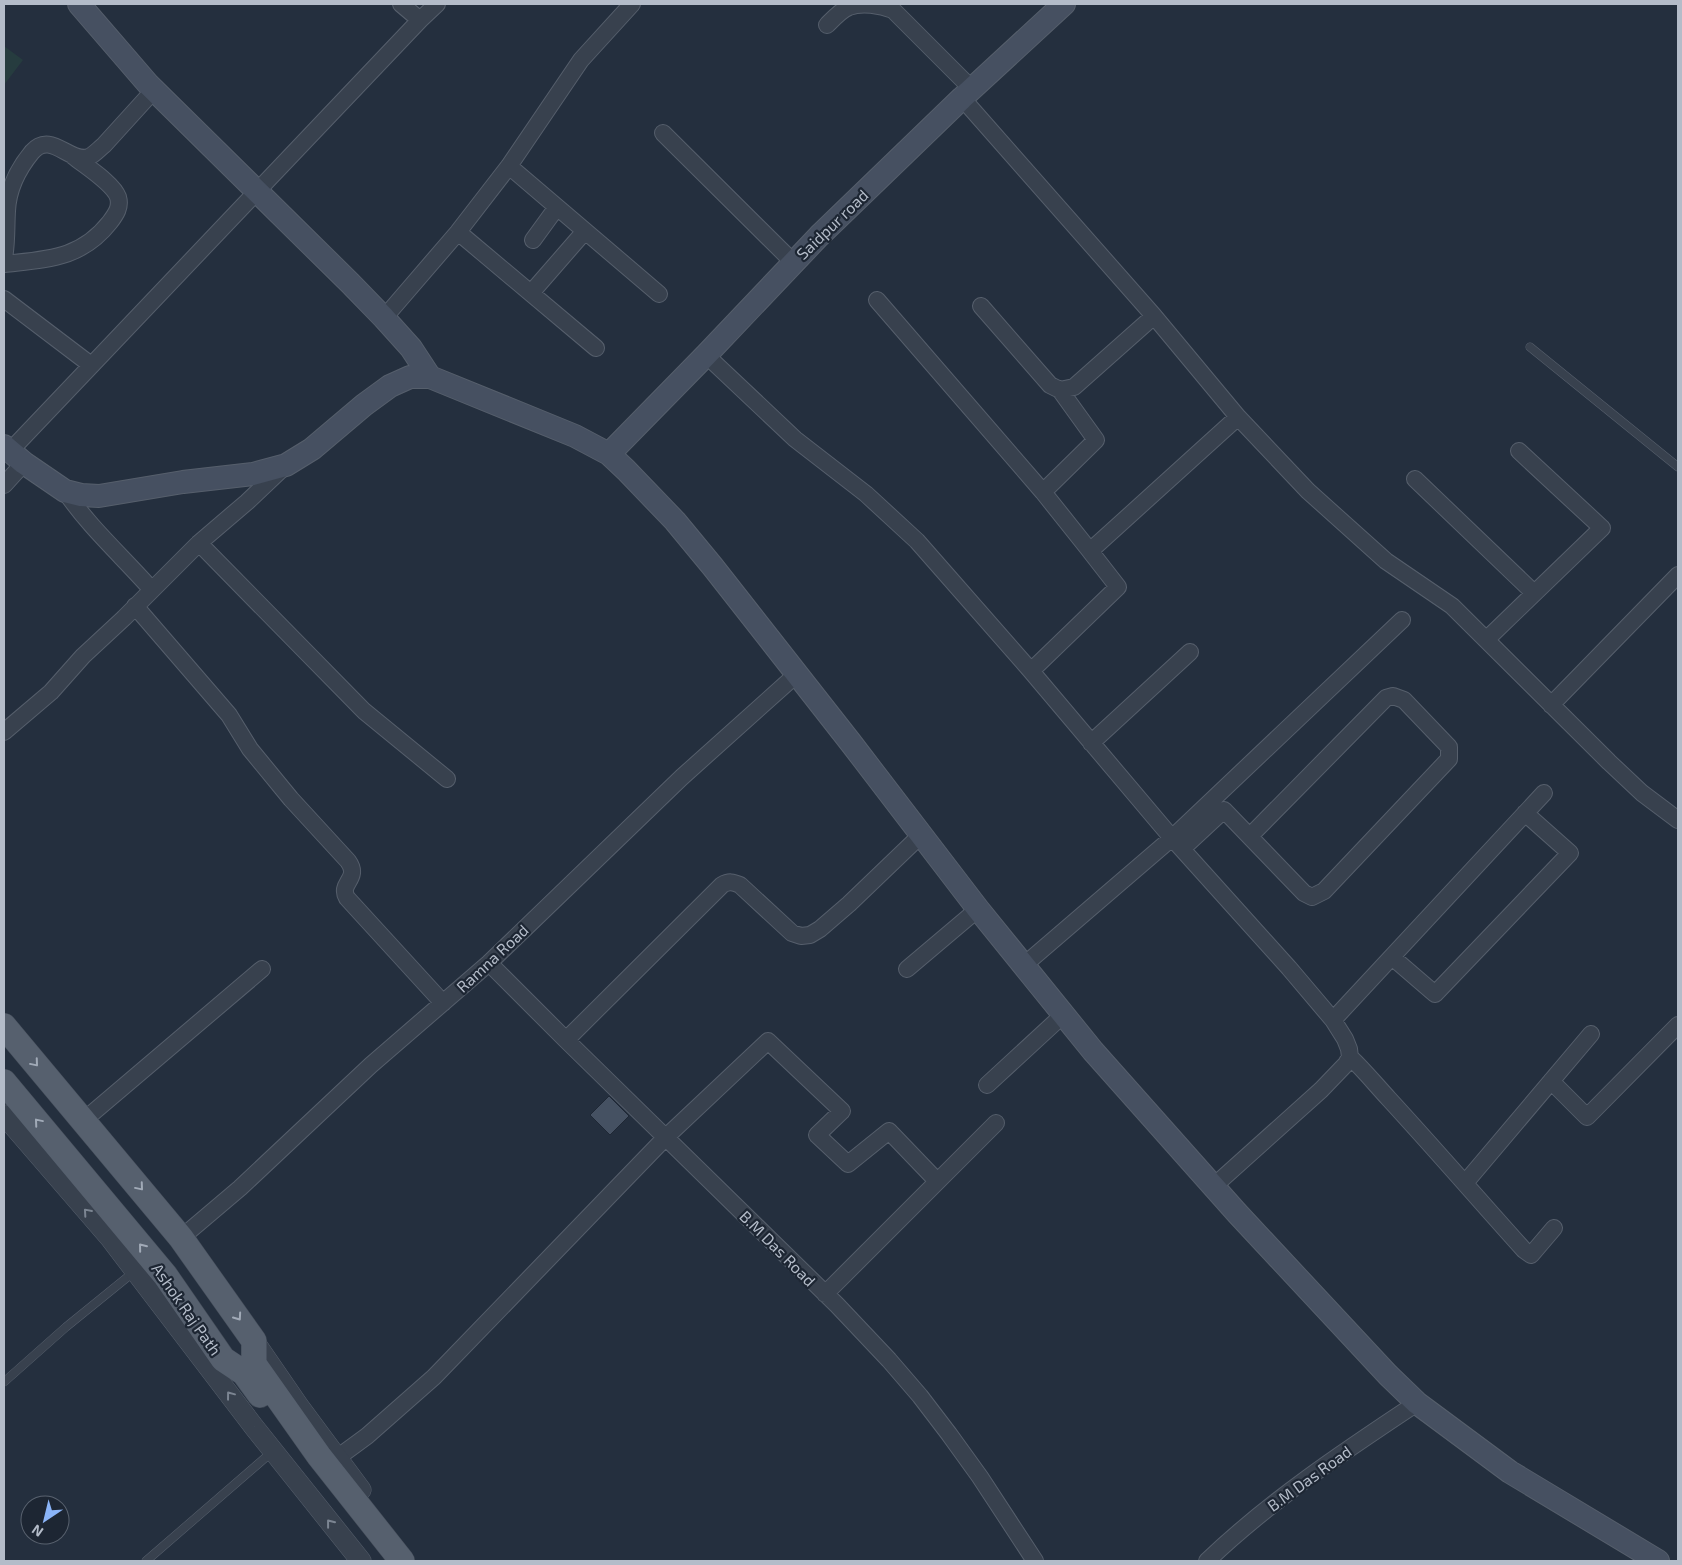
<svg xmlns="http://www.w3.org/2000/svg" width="1682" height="1565" viewBox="0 0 1682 1565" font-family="'Exo 2',sans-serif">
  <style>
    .green { fill: #263c3f }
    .building { fill: #455162; stroke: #1f2835 }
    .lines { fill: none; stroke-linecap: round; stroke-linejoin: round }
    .service-casing { stroke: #565f6c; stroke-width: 9 }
    .minor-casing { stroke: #565f6c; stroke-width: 18 }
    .tertiary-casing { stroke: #565f6c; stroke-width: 21 }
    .secondary-casing { stroke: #565f6c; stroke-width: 24 }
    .primary-casing { stroke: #414a57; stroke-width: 26 }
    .service { stroke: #38414e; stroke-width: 8 }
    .minor { stroke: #38414e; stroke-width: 16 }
    .tertiary { stroke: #38414e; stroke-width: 20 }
    .secondary { stroke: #465061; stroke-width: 22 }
    .primary { stroke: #56606e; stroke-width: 25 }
    .oneway { stroke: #a1aab7 }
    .oneway2 { stroke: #7c8592 }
    .labels { text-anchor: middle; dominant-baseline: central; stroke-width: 4.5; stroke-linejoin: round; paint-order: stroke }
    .street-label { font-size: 16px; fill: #b4bcc9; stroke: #1d2633 }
  </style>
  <rect width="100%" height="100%" fill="#242f3e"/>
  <path class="green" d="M4 46 23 60 4 85Z"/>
  <path class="building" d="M609 1096 629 1116 610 1135 590 1115Z"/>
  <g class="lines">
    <g class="service-casing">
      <path id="service" d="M1530 347 1678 467
        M4 1382 66 1327 135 1271
        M146 1561 273 1451"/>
    </g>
    <g class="minor-casing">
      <path id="minor" d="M401 4 420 20
        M827 25C833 19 841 10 849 7 861 2 881 5 893 10L972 89
        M962 98 1154 316 1238 417
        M663 133 793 262
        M509 166 659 294
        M458 232 596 348
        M533 240 557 207
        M4 258C7 243 6 226 7 211 8 189 18 169 32 152 51 130 70 164 89 157 95 154 99 149 104 145L154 90
        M4 264C48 259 81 259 110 222 116 214 121 207 118 197 113 183 85 166 73 156
        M531 293 585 231
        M4 299 91 365
        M877 300 1043 492 1090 551 1238 417 1308 491 1386 561 1452 606 1609 762 1642 793 1678 820
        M981 306 1050 385 1060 390 1074 387 1154 316
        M384 318 458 232 509 166 581 60 632 4
        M706 355 795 439 866 494 917 541 1031 671 1172 838 1289 968 1333 1020 1345 1039 1349 1049 1350 1057 1346 1064 1321 1090 1214 1186
        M10 451 420 20 437 4
        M1415 479 1534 593
        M4 485 24 463
        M65 491C89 527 123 557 152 590
        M1043 492 1096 440 1060 390
        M199 543 364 711 447 779
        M135 606 229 715 250 749 291 799 348 861C361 879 338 883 347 898L443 1003
        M1487 639 1602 528 1519 451
        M1031 671 1118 587 1090 551
        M1551 705 1678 575
        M4 732 51 692 83 656 124 618 199 543 247 502 284 467
        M1091 743 1190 652
        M1182 849 1224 810 1304 893 1312 897 1324 891 1449 759V747L1404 700 1393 696 1386 698 1250 836
        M1392 957 1435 994 1570 853 1525 813
        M489 963 566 1040 837 1305 889 1360 920 1396 949 1434 980 1477 1035 1561
        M1023 966 1172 838 1402 620
        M907 969 978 909
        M1333 1020 1544 793
        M566 1040 722 885C729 881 733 882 740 885L792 933 801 936 810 935 820 929 849 904 922 834
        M1350 1057C1364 1070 1376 1085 1389 1099 1435 1149 1479 1200 1524 1250L1531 1255 1554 1228
        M1551 1081 1587 1117 1678 1025
        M987 1085 1063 1015
        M83 1121 262 969
        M1465 1183 1591 1034
        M181 1238 240 1188 371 1065 489 963 682 777 798 673
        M825 1294 996 1123
        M337 1458 367 1436 434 1377 666 1137 768 1041 842 1111 817 1135 848 1164 889 1131 937 1181
        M1207 1561C1271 1500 1343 1452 1417 1403"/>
    </g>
    <g class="tertiary-casing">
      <path id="tertiary" d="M4 1115 110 1238 254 1427 361 1561
        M254 1341 298 1405 361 1490"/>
    </g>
    <g class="secondary-casing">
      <path id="secondary" d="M79 4 148 84 350 283 384 318 411 348 430 377
        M4 446 24 463 65 491 81 495 99 496 183 482 253 474 286 465 312 449 364 405 390 386 410 377H430L575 436 609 454 626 470 675 521 713 567 851 743 978 909 1093 1051 1237 1213 1388 1375 1417 1403 1510 1472 1658 1561
        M609 454 706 355 819 236 962 98 1064 4"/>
    </g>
    <g class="primary-casing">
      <path id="primary" d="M4 1026 181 1238 254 1341V1364L319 1456 402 1561
        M4 1082 165 1275 223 1359 244 1373 260 1395"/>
    </g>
    <use href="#service" class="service"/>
    <use href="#minor" class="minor"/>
    <use href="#tertiary" class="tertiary"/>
    <use href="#secondary" class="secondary"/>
    <use href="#primary" class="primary"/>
  </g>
  <defs><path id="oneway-chevron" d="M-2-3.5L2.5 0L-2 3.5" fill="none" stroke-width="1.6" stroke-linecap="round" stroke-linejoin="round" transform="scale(1.25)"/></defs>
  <g class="oneway">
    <use href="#oneway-chevron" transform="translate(35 1063) rotate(50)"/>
    <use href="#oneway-chevron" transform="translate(38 1122) rotate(-130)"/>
    <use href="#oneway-chevron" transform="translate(140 1187) rotate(50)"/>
    <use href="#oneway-chevron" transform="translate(142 1247) rotate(-129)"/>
    <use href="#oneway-chevron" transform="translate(238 1317) rotate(55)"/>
  </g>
  <g class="oneway2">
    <use href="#oneway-chevron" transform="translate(87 1212) rotate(-131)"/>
    <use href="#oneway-chevron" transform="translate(230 1395) rotate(-127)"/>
    <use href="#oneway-chevron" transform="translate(330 1523) rotate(-128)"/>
  </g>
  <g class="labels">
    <g class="street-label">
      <text transform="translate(832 224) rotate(-44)">Saidpur road</text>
      <text transform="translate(492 958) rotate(-43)">Ramna Road</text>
      <text transform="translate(778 1248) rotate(45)">B.M Das Road</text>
      <text transform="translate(187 1309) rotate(55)">Ashok Raj Path</text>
      <text transform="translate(1309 1478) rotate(-36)">B.M Das Road</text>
    </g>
  </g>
  <rect width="1682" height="1565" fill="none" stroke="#b4bcc9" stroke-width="10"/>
  <g transform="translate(45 1520) rotate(215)"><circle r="24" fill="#1d2633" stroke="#59626f"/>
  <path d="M0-4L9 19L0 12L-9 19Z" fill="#8ab4f8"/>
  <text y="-8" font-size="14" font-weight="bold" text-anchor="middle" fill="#b4bcc9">N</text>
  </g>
</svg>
